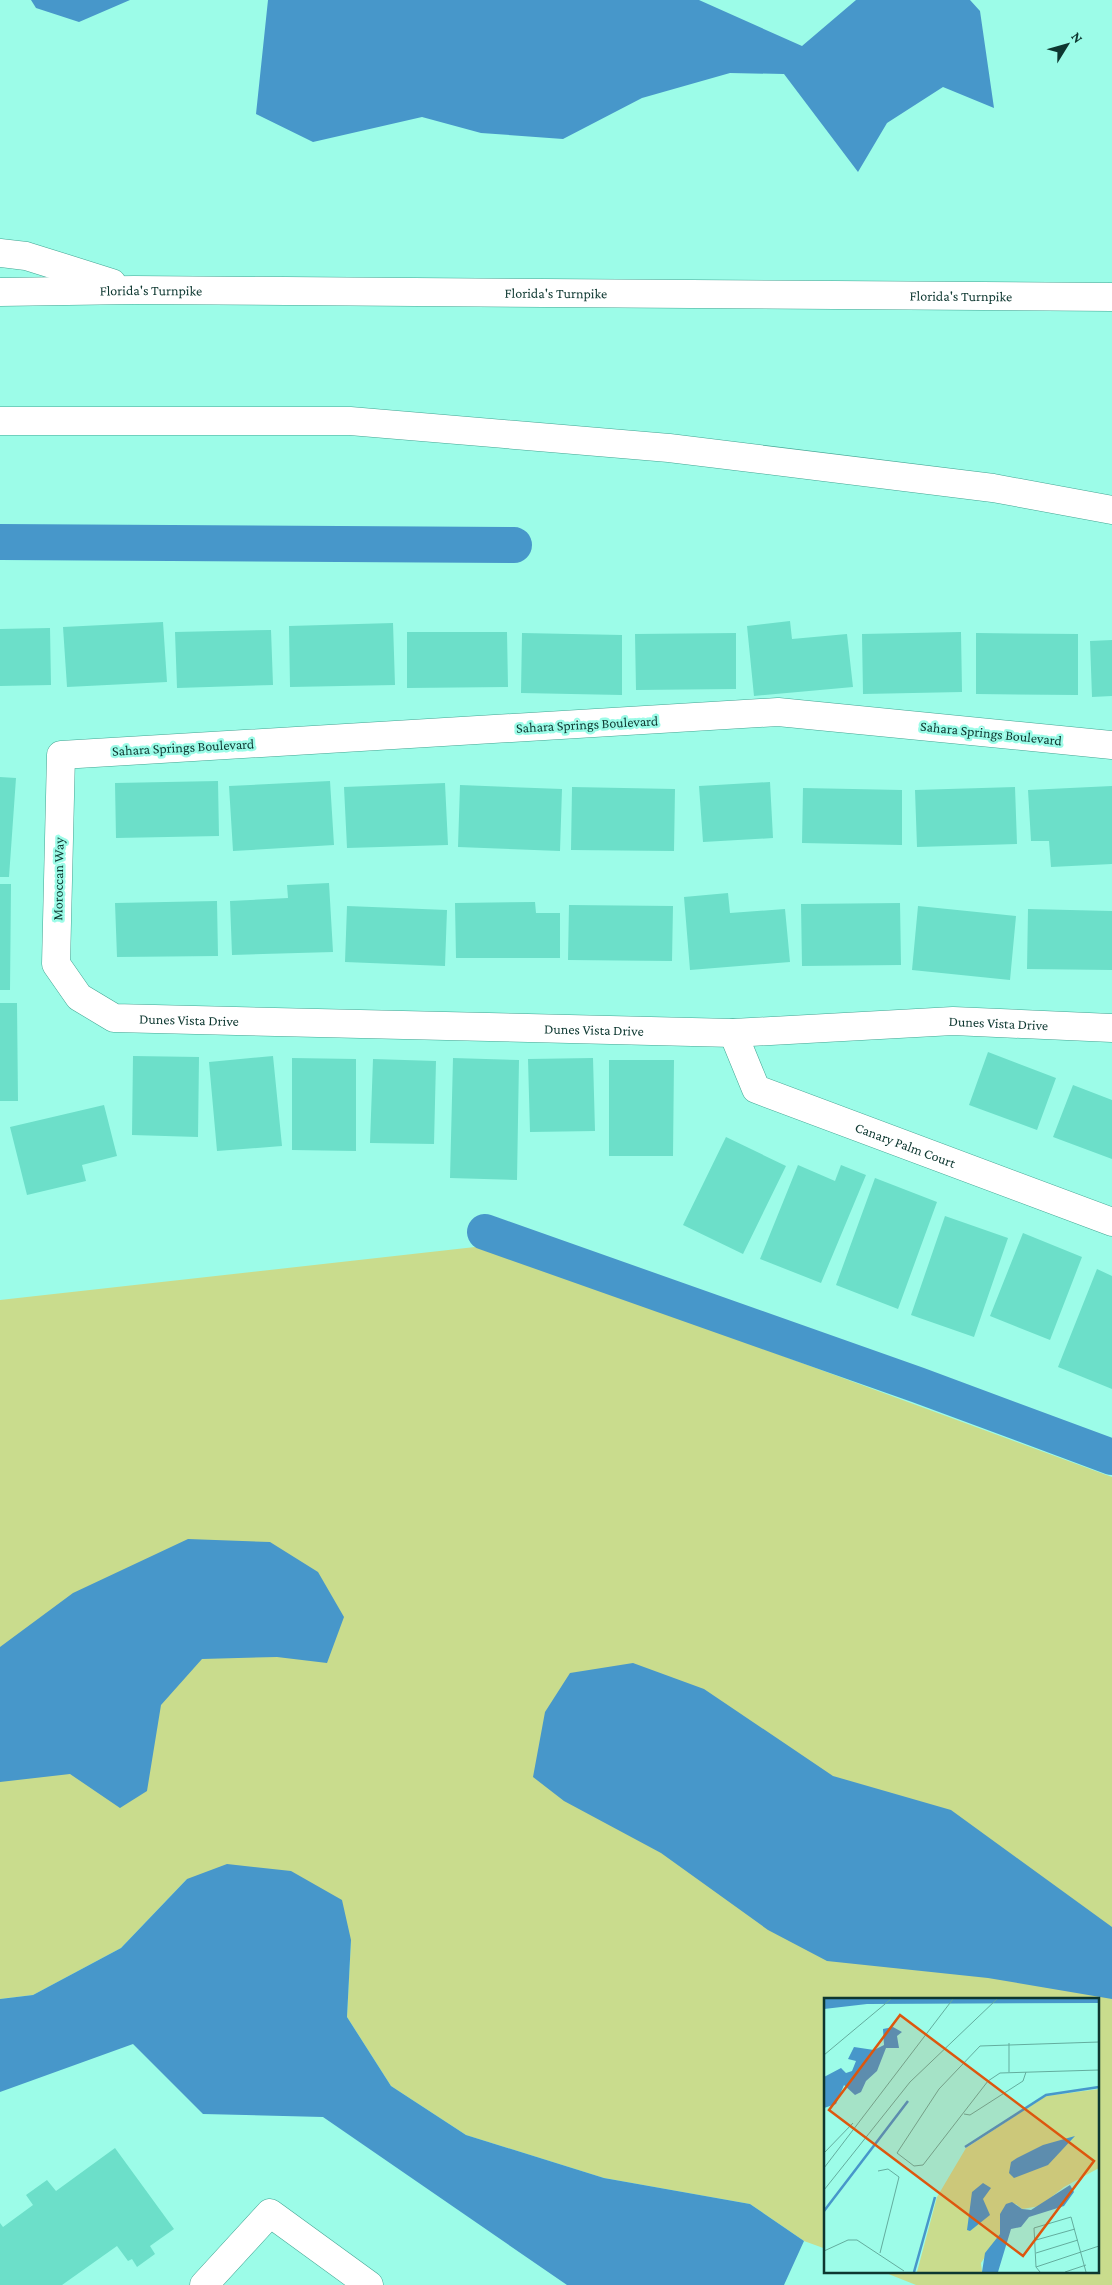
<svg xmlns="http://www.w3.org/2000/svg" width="1112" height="2285" viewBox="0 0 1112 2285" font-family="'Crimson Pro',serif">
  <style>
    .green { fill: #c9dc8d }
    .water { fill: #4797ca }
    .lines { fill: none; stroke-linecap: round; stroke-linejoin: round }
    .canal { stroke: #4797ca; stroke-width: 36 }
    .building { fill: #6cdfc9 }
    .minor-casing { stroke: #43a593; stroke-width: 29 }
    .motorway-casing { stroke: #43a593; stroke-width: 29 }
    .minor { stroke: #fff; stroke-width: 28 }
    .motorway { stroke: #fff; stroke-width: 28 }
    .labels { text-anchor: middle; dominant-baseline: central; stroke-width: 5; stroke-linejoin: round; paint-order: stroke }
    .street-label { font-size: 14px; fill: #0d3730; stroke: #9cfce8 }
    .inset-river { fill: none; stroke: #4797ca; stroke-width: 2.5 }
    .inset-road { fill: none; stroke: #63ad9e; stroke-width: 1 }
    .view { fill: #dd570e; fill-opacity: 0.15; stroke: #dd570e; stroke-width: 2.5 }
    .inset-edge { fill: none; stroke: #0d3730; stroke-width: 2.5 }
  </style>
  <rect width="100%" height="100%" fill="#9cfce8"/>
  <path class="green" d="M484 1246 1112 1477V2285H916L881 2271H1098V1999H826V2249L804 2241 750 2204 604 2178 466 2135 391 2086 347 2017 351 1940 187 1879 121 1948 33 1995 0 1999V1300Z"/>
  <path class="water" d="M31 0H130L79 22 36 8Z
    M268 0H699L802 46 856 0H970L980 11 994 108 943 87 887 123 858 172 784 74 730 73 642 98 563 139 481 133 422 117 313 142 256 114Z
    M188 1539 270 1542 318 1572 344 1617 327 1663 277 1657 202 1659 161 1705 147 1791 120 1808 70 1774 0 1782V1647L73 1593Z
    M633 1663 704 1689 833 1776 951 1810 1112 1927V1999L988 1978 827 1961 768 1930 661 1853 564 1801 533 1777 545 1712 570 1673Z
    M227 1864 291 1871 342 1900 351 1940 347 2017 391 2086 466 2135 604 2178 750 2204 804 2241 784 2285H567L323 2117 203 2114 133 2044 0 2092V1999L33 1995 121 1948 187 1879Z"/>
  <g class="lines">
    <path class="canal" d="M0 542 514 545
      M485 1232 918 1385 1112 1457"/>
  </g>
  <path class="building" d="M790 621 792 639 847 634 853 687 754 696 747 626Z
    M163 622 167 682 67 687 63 627Z
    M393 623 395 685 290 687 289 626Z
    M50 628 51 685 0 686V629Z
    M271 630 273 685 177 688 175 632Z
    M407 632H507L508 687 407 688Z
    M961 632 962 692 863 694 862 634Z
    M522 633 622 635V695L521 693Z
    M736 633V689L636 690 635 634Z
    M976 633 1078 634V695L976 694Z
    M1112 640V696L1092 697 1090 641Z
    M0 777 16 778 9 877H0Z
    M218 781 219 836 116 838 115 783Z
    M330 781 334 845 233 851 229 786Z
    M770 782 773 838 703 842 699 786Z
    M445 783 448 845 347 848 344 787Z
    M460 785 562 789 560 851 458 847Z
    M1112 786V864L1051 867 1049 841H1031L1028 790Z
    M572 787 675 789 674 851 571 850Z
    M1015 787 1017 844 917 847 915 790Z
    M803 788 902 790V845L802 843Z
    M329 883 333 952 232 955 230 901 288 898 287 885Z
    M0 884H11L10 990H0Z
    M728 893 730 913 785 909 790 962 690 970 684 897Z
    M217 901 218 956 117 957 115 903Z
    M535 902 536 913H560V958H456L455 903Z
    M900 903 901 965 802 966 801 904Z
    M569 905 673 906 672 961 568 960Z
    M347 906 447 910 445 966 345 962Z
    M918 906 1016 916 1010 980 912 970Z
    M1028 909 1112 911V970L1027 969Z
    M0 1003H17L18 1101H0Z
    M988 1052 1056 1078 1037 1130 969 1105Z
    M133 1056 199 1057 198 1137 132 1135Z
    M273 1056 282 1146 217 1151 209 1062Z
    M292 1058 356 1059V1151L292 1150Z
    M453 1058 519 1060 517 1180 450 1178Z
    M593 1058 595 1131 530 1132 528 1059Z
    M373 1059 436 1061 434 1144 370 1143Z
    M609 1060H674L673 1156H609Z
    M1073 1085 1112 1100V1159L1053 1137Z
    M104 1105 117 1156 82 1165 86 1181 27 1195 10 1127Z
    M726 1137 786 1166 743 1254 683 1225Z
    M798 1165 835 1181 841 1165 866 1175 821 1283 760 1259Z
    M875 1178 937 1202 898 1309 836 1285Z
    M945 1216 1008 1238 974 1337 911 1315Z
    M1023 1233 1082 1257 1050 1340 990 1316Z
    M1097 1269 1112 1276V1389L1058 1367Z
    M115 2148 174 2229 150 2246 155 2254 137 2267 132 2259 128 2261 117 2246 62 2285H0V2223L3 2227 33 2205 26 2195 47 2180 56 2191Z"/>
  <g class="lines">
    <g class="minor-casing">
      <g id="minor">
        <path id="s1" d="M1112 745 778 712 61 755 56 964 79 997 114 1018 733 1033 953 1021 1112 1028"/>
        <path id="s2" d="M733 1033 756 1089 1112 1222"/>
        <path d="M204 2285 270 2213 369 2285"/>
      </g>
    </g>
    <g class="motorway-casing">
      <g id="motorway">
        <path d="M0 253 26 256 112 283"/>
        <path id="s3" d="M0 292 134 290 1112 297"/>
        <path d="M0 421H350L669 448 993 488 1112 510"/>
      </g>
    </g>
    <use href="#minor" class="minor"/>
    <use href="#motorway" class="motorway"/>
  </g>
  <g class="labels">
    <g class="street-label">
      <text stroke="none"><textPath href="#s3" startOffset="151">Florida's Turnpike</textPath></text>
      <text stroke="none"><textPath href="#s3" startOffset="556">Florida's Turnpike</textPath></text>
      <text stroke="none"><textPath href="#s3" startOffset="961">Florida's Turnpike</textPath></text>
      <text transform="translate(587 724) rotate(-3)">Sahara Springs Boulevard</text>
      <text transform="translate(991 733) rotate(6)">Sahara Springs Boulevard</text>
      <text transform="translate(183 747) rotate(-3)">Sahara Springs Boulevard</text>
      <text transform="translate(58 879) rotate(-89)">Moroccan Way</text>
      <text stroke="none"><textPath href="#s1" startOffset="1419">Dunes Vista Drive</textPath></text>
      <text stroke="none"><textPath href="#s1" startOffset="2229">Dunes Vista Drive</textPath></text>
      <text stroke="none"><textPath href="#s1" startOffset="1824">Dunes Vista Drive</textPath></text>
      <text stroke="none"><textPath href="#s2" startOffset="220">Canary Palm Court</textPath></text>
    </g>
  </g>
  <g transform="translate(824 1998)">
    <rect width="275" height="275" fill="#9cfce8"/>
    <path d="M275 91V170L240 189 216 208 198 211 192 206 176 216V236L157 265 158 274H93L113 199 142 150 222 98Z" fill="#c9dc8d"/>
    <path d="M0 1H275V5L43 6 0 11ZM69 29 78 34 73 38 75 50H62L53 73 42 83 37 94 31 97 20 87 12 106 0 110V79L17 70 22 75 28 73 32 63 24 61 30 49 50 52 60 47 59 31ZM251 138 224 167 190 180 185 175 187 164 193 160 219 147ZM159 185 167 190 159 201 166 217 146 233 143 232 148 194ZM246 187 250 194 240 208 205 219 197 229 187 231 174 274H158L161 255 176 236V216L182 206 188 204 198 211 207 212Z" fill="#4797ca"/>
    <path class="inset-river" d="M141 149 222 97 275 89M0 213 84 103M90 274 111 199"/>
    <path class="inset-road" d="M275 44 156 48 115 91 73 155 90 168 99 167 164 83 176 75 275 72M0 57 67 1M185 74V45M140 116 146 117 199 83 202 74M0 155 29 125M0 170 129 1M54 173 64 171 75 179 56 255M0 192 86 84 173 1M212 242 251 231M0 253 24 242H33L80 273M212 255 254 242M212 269 275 248M216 274 212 269 210 230 247 219 262 274M241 274 262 267"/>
    <path class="view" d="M76 17 270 163 199 258 5 112Z"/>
    <rect width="275" height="275" class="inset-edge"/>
  </g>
  <g transform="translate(1067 45) rotate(53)" stroke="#9cfce8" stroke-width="4" paint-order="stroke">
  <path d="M0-4L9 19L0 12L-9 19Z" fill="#0d3730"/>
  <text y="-8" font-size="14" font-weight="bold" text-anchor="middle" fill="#0d3730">N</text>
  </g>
</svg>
